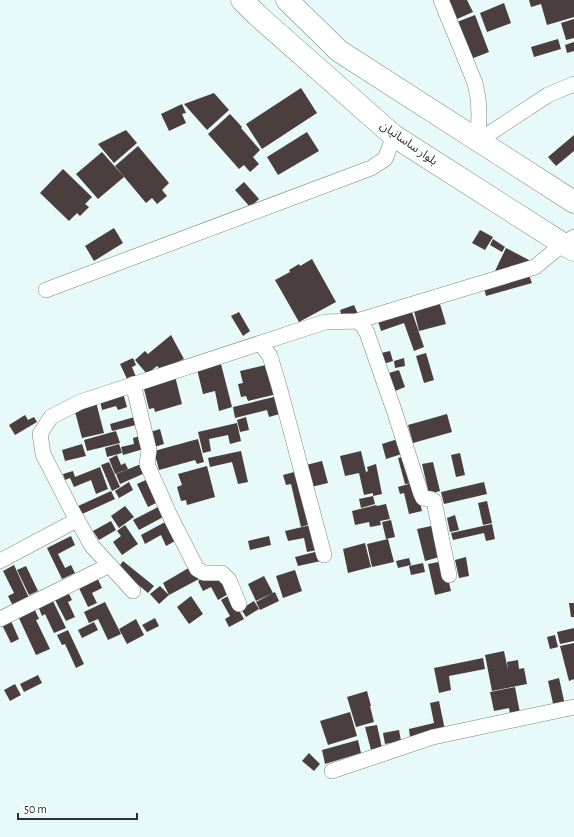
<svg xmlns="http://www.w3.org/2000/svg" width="574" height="837" viewBox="0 0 574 837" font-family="'Alegreya Sans','Noto Sans Arabic',sans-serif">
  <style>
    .building { fill: #4b3e3e }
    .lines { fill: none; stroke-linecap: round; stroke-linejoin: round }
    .minor-casing { stroke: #778686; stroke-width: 16 }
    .trunk-casing { stroke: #778686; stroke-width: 23 }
    .minor { stroke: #fff; stroke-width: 15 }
    .trunk { stroke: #fff; stroke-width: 22 }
    .labels { text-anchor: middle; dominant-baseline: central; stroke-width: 4; stroke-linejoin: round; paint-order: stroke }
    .street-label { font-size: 12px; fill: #2a3131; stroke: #fff }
  </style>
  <rect width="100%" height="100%" fill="#e8f9f9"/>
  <path class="building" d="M449 0H467L473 12 457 19Z
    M529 0H574V17L547 25 541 4 531 7Z
    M504 3 511 23 487 32 480 13Z
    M475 15 489 52 471 59 457 22Z
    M574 19V38L566 40 561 23Z
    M558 39 561 49 534 57 531 47Z
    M574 42V51L567 53 565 45Z
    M301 88 317 113 262 149 246 124Z
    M214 93 229 110 207 130 184 104Z
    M182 104 186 113 182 114 186 123 169 131 161 114Z
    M230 114 242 127 241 128 260 150 253 157 259 164 250 172 244 165 239 169 208 134Z
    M126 130 137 143 114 163 98 144Z
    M307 132 319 151 278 175 267 157Z
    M574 135V151L556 166 548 157Z
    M138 146 169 183 162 190 167 196 157 204 152 198 146 203 115 166Z
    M102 152 124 177 98 199 76 174Z
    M63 169 92 197 85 204 89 207 80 216 77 213 69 221 40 193Z
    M244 182 259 199 250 207 235 190Z
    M114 228 123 243 94 261 85 246Z
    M480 230 493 237 485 250 472 243Z
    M493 239 505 247 502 252 490 245Z
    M506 248 529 260 526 267 495 271Z
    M312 259 336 302 299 322 275 280 290 272 289 270 299 264 300 266Z
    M529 275 532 283 486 296 484 288Z
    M440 304 446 324 419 331 414 311Z
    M354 305 358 314 343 320 340 310Z
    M411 309 424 347 414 351 404 323 381 331 378 321Z
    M239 312 250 331 243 336 231 316Z
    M171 335 184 359 161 370 157 366 147 374 135 360 145 351 148 354Z
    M390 351 393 361 383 364 381 353Z
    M426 353 434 380 424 383 416 356Z
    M133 358 136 365 132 367 136 377 128 381 120 364Z
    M404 358 405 366 395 368 394 361Z
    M221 364 232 407 219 411 215 391 203 394 197 369Z
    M270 364 277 394 248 401 246 396 241 397 238 384 243 383 240 371Z
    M399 370 405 387 395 391 389 373Z
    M175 376 182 404 155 412 154 408 149 409 144 389Z
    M123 393 127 407 118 410 116 406 102 410 100 400Z
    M278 396 283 413 269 417 267 410 235 418 233 407Z
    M96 402 104 433 82 438 74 408Z
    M447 414 452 432 413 443 408 425Z
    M25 415 28 420 34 417 37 422 15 435 9 425Z
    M138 416 140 424 112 431 110 424Z
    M246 417 249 430 240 432 237 420Z
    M237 423 241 441 230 444 228 435 209 439 211 451 203 453 198 432Z
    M160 429 164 444 151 448 147 433Z
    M116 431 120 443 87 451 84 440Z
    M144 435 147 448 123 455 121 447 134 444 133 438Z
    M401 438 405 453 386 459 382 444Z
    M198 439 204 462 197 464 195 460 159 470 154 451Z
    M82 444 86 456 65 461 62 450Z
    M119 444 122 453 107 457 105 448Z
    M241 451 248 482 238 484 232 462 210 467 208 458Z
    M361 451 366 472 368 471 367 467 376 464 382 494 373 496V493L364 495 359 473 345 476 340 456Z
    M460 453 465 475 456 477 451 455Z
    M117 455 121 465 125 463 128 469 115 474 109 459Z
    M408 455 422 511 409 514 404 493 400 494 398 487 412 483 405 484 398 458Z
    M322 461 328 483 311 487 306 465Z
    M109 462 120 487 112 491 101 465Z
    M433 462 440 491 429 494 422 464Z
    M141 464 145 473 120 484 116 474Z
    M207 466 215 497 187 505 186 500 181 501 177 487 182 485 178 474Z
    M100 467 108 489 96 494 91 480 74 487 70 478 65 480 63 474 73 471 75 477Z
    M298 471 311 524 301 527 291 484 286 485 283 475Z
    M148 479 158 502 148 507 137 484Z
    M129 482 133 490 119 498 115 491Z
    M484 482 487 494 444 504 441 492Z
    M111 491 115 499 80 515 76 507Z
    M373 496 375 504 361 508 359 499Z
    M487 501 492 523 483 525 478 503Z
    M386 504 390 519 380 521 381 525 370 527 369 522 355 525 352 511 376 505 377 506Z
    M125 506 134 517 119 528 111 516Z
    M160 506 165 516 139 530 133 520Z
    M455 515 459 530 450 532 447 518Z
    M391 520 395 537 386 539 382 522Z
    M111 521 116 530 99 540 93 531Z
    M167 521 177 540 166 546 161 535 145 544 141 535Z
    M492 524 495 539 486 541 484 533 453 540 451 533Z
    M125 525 138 544 122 555 113 542 121 536 117 531Z
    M311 525 317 550 307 552 304 538 288 541 285 531Z
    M436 525 443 556 425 561 417 529Z
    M71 536 75 545 58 554 65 568 71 565 75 573 62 579 47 548Z
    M269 536 271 545 250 550 248 541Z
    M388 539 394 562 372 567 367 544Z
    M365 543 371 567 348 573 343 549Z
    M319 551 321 561 298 566 295 557Z
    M466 557 469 576 459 578 455 560Z
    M409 558 411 565 398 568 396 561Z
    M123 561 154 586 148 593 118 568Z
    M444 561 451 591 435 595 428 564Z
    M423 563 425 572 411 575 409 566Z
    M14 565 29 598 13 606 8 596 14 593 3 571Z
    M26 566 38 591 29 595 17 570Z
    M192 566 199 579 169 595 163 583Z
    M295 570 302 591 283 598 276 576Z
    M219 573 230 593 218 600 211 587 203 591 198 581 207 576Z
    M264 576 273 593 256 601 248 584Z
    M97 577 102 588 92 593 97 603 88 607 78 586Z
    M160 586 169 595 159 604 150 594Z
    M68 592 72 600 68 602 75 617 66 621 54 598Z
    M275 592 279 601 260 610 256 602Z
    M230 595 244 619 229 627 225 619 230 616 221 600Z
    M191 596 203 614 189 624 177 607Z
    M52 599 66 628 54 633 45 614 42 616 38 606Z
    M254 601 259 609 246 617 241 609Z
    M105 602 121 634 108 640 98 619 89 623 84 612Z
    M569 603H574V617H571Z
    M34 608 39 619 36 620 50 649 36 655 18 616Z
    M155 618 159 626 147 632 142 625Z
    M136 619 144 635 127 644 119 629Z
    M11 621 19 639 11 643 2 625Z
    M94 622 98 630 82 638 78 630Z
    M574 628V641L560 644 557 632Z
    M68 630 84 664 76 668 65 644 62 645 57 635Z
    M555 635 558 647 550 649 547 637Z
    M574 643V679L569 681 560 646Z
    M504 651 508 670 507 662 518 660 519 669 524 668 527 684 492 691 485 655Z
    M483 658 485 669 449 676 451 690 439 693 434 668Z
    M38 675 42 683 24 692 20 684Z
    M559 678 565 705 554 708 548 681Z
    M15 684 21 695 10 701 4 690Z
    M515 687 520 713 510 714 509 708 494 711 490 692Z
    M367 691 371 706H370L374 722 356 727 347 697Z
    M439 701 445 730 410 737 409 729 434 723 430 703Z
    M350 712 357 736 328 745 320 721Z
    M377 725 382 748 371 750 365 727Z
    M399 730 401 741 385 744 383 733Z
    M358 740 361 753 325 764 322 750Z
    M309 753 320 764 314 771 302 761Z"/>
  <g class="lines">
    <g class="minor-casing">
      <path id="minor" d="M441 0 475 83 478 98 479 114 478 141
        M478 141 548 95 574 84
        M46 290 371 168 385 159 394 136
        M357 321 363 326 367 333 394 410 421 494 423 498 431 499 434 501 449 575
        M260 343 270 356 279 386 324 555
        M133 384 149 450 147 464 171 518 197 569 204 573H222L229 580 239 604
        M0 561 77 520
        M133 591 92 546 70 507 43 454 40 434 51 417 80 402 325 322 357 321 535 267 563 244 574 237
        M0 619 110 565
        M332 771 433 737 574 707"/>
    </g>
    <g class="trunk-casing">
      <path id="trunk" d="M242 0 257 15 394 136 563 244 574 250
        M287 0 339 51 574 202"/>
    </g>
    <use href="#minor" class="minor"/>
    <use href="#trunk" class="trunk"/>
  </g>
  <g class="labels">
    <g class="street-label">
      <text transform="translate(409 143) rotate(35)">بلوار ساسانیان</text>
    </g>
  </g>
  <path d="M18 813v6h119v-6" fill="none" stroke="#2a3131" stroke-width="2"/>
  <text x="24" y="813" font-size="12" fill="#2a3131" stroke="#ffffff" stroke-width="3" paint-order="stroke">50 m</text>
</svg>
